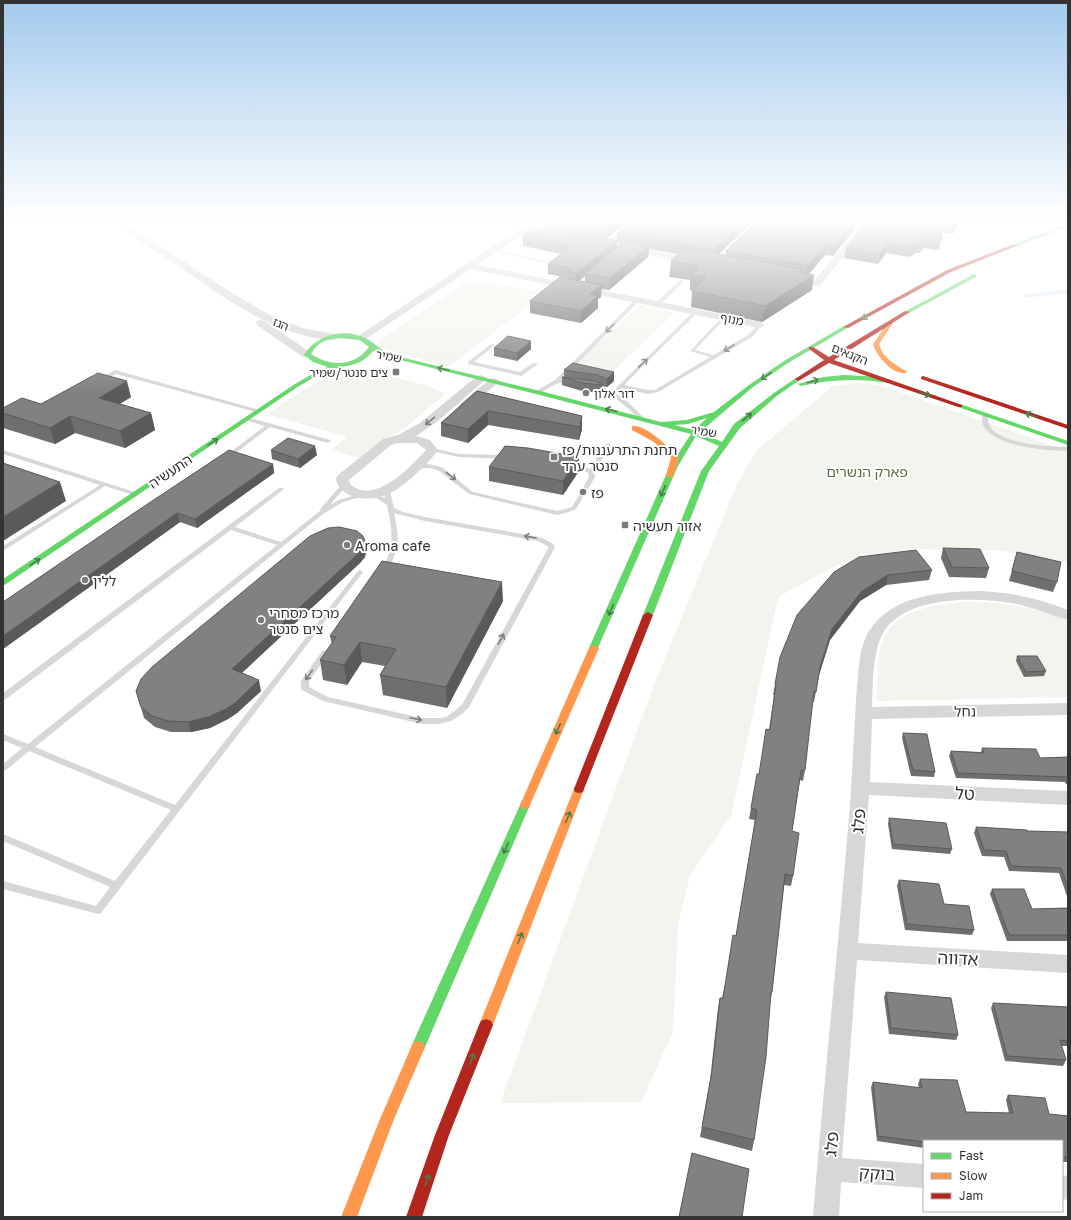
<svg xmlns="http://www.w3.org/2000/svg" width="1071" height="1220" viewBox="0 0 1071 1220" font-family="'Golos Text','Noto Sans Hebrew',sans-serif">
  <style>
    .green { fill: #f1f5ed }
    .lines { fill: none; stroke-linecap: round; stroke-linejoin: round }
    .stream { stroke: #ddebf3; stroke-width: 3.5 }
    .lane { fill: #d7d7d7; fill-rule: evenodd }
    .street { fill: #d7d7d7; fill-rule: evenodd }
    .fast { fill: #63d668; fill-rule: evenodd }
    .slow { fill: #ff974d; fill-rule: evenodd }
    .jam { fill: #b3261e; fill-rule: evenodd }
    .wall { fill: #6f6f6f; fill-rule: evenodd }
    .shaded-wall { fill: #5a5a5a }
    .building { fill: #818181; stroke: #5a5a5a }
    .oneway { stroke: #497c4b }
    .oneway2 { stroke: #7d7d7d }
    .poi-dot { fill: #7a7a7a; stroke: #fff; stroke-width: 1.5 }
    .labels { text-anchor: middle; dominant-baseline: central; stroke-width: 4; stroke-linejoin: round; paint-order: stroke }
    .far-street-label { font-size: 12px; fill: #333; stroke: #fff }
    .far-poi-label { font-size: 12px; fill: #333; stroke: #fff; text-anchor: end }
    .poi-label { font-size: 14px; fill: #333; stroke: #fff; text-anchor: start }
    .street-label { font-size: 14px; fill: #333; stroke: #fff }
    .park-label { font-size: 14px; fill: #56703f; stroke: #fff }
    .near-street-label { font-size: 17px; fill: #333; stroke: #fff }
  </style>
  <rect width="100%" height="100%" fill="#fff"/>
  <path class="green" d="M477 281 546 292 449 367 388 350 380 347 378 342 384 337 467 282Z
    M640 305 675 313 608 376 570 368Z
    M352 370C368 371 434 384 444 394L442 397 402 430 377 445 359 458 331 450 347 437 267 414C294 396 320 376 352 370Z
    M857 383 882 386 1068 451V562L997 550 911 549 839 564 778 597 731 816 690 875 678 925 673 1032 641 1102 500 1103 655 682 737 484 756 451 833 386Z
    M965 602C1001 602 1035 607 1068 621V697L876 701C878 682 876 658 883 640 896 608 936 605 965 602Z"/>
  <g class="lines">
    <path class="stream" d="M1026 296 1068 291"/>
    <path class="lane" d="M493 249 545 261 547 262 545 263 494 251H493Z
      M680 280 684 281 660 305H656V303Z
      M636 299 640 300 561 380 572 381V383H558L540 393H536V391L555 380Z
      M694 311 698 312 624 385 648 390H655L710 357 690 351 722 317 726 318 695 350 713 355 748 335 758 324 762 325 752 337 658 392 648 394 621 388 616 394 628 402 643 417V419H639L629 409 614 397 613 398H609V394L592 387V385L594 384 613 391Z
      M491 344 495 345 474 362 520 372 533 363 538 364 521 376 468 364V362Z
      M115 370 260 410 261 411 258 413 256 412 116 374 100 382 97 380Z
      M985 413 988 415C988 418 988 422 989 424 996 444 1050 447 1068 447V451C1046 451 998 447 984 427 982 424 982 419 982 415Z
      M247 417 330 440 331 441 328 443 270 427 237 452H233V450L265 426 245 420 244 419Z
      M608 443 611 445 594 472 595 477 576 509 569 512 557 515 469 494 439 471C435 469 432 468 428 468 423 468 419 470 414 467L417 465 426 464 434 465 443 468 473 492 557 511 572 507 589 477 588 473 584 470 568 467V465L586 467 590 469 606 444Z
      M432 448 459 454 505 455 508 457 505 459 459 457 430 451 429 450Z
      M3 450 138 493 139 494 136 496 105 486 3 551V546L100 485 3 454Z
      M344 483 347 485 330 505 339 500 362 493 365 495 364 496 343 502 323 514 35 747 175 805 358 571 360 570 363 572 101 913 98 914 3 889V881L96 906 110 887 3 841V834L115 881 171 810 29 751 6 770 3 771V764L22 748 3 740V734L28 744 277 545 231 530 6 699 3 700V693L279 488H283L284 489 235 527 281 542 321 510 320 509 321 508 342 484Z
      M387 489 390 491 394 508 403 512 425 517 540 537 552 543 555 547 469 707 462 714 451 721 439 724H422L323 701 302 690 301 688V681L322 651H325L329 653 309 681V687L328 697 422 718H439L446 717 456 710 463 703 549 547 538 541 425 521 394 513C399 537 401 550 386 571H382L381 570C396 547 392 530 387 505L377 498 368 496 367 495 370 493 381 496 385 498 384 491Z"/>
    <path class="street" d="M114 222H124L235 295 268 314 302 328 335 334 340 337C336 342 329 339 323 339 264 332 212 288 164 256 151 248 123 233 114 222Z
      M530 222H540L532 229 555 233 556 235 552 238 525 233 477 265 760 322 765 325 760 328 471 269 364 340 360 341 355 338Z
      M631 222H640L609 247H603L602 245 603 243Z
      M754 222H763L718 267H712L710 265 712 263Z
      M864 224 868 227 867 229 820 285 817 286 791 281 789 279 794 276 815 280 861 225Z
      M628 246 693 258 698 261 693 264 625 251 624 249 625 247Z
      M261 320 265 321 311 353 312 355 311 357H303L257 325 256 323 257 321Z
      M481 375 487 378 485 380 438 421 416 436 430 440 438 450C432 458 425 466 417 473 399 490 381 503 355 497 345 494 338 489 336 479L337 476 383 439 398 435 420 423 477 376ZM398 443H417L426 450C410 467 375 506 350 484L349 480 391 445Z
      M494 378 500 381 498 383 470 406H462L460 404 462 402 490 379Z
      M978 591C1009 592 1039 598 1068 610V620C1052 616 1037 609 1021 605 983 597 904 593 882 635 872 655 873 684 872 707L1068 703V715L872 719 870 782 1068 791V805L869 795 858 943 1068 955V973L857 960 842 1158 924 1164V1188L841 1182 839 1217H813C824 1079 839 942 850 804 853 765 854 725 857 686 859 668 859 647 869 631 892 595 940 592 978 591Z
      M1062 1175 1068 1176V1200L1062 1199Z"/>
    <path class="fast" d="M1068 223V227L1018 246 1013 245Z
      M974 274 976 275V277L909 313 904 312Z
      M844 326 849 327 788 363 753 387 700 432 722 442 734 424 774 393 796 378 798 377 801 379 778 395 740 428 709 471 653 615 648 618 645 617 643 615 701 471 719 446 696 436 678 466 597 650 594 651 589 648 670 466 691 434 536 394 392 358 373 351C359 369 343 364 324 372 315 376 307 382 299 386L3 586V579L295 384 319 370 328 367 313 362 304 355C316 335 345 327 367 339 379 346 381 351 396 356L540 391 661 422 687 420 714 412 749 385 784 361ZM338 338 360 340 369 347C354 367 331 367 311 354 317 343 326 339 338 338ZM707 418 694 430 674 425 688 424Z
      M844 375 866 376 890 380 891 381 888 383C858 378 830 379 801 386L798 384 823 377Z
      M960 404 1068 441V445L958 407 957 406Z
      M525 801 529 802 530 805 425 1047 423 1051 418 1053 413 1051 411 1047 520 805 521 802Z"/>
    <path class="slow" d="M888 322 893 323 879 344C883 358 894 364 906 371V373C893 375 876 356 873 344Z
      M632 426C646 424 668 447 678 456L679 458 673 477H667L666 475 671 458 654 442 632 430Z
      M594 645 599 648 530 805 529 808 525 809 521 808 520 805 589 648Z
      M579 785 583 786 584 789 493 1025 491 1029 486 1031 481 1029 479 1025 574 789 575 786Z
      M418 1041 423 1043 425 1047 394 1119 357 1217H341L380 1119 413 1043Z"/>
    <path class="jam" d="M1014 244 1019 245 951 272 848 328 843 327 947 270Z
      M905 311 910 312 834 360 962 405V407H958L829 363 800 380 798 381 795 379 824 360 809 349V347H813L829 357Z
      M923 376 1068 425V429L921 379V377Z
      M648 612 653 615 584 789 583 792 579 793 575 792 574 789 643 615Z
      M486 1019 491 1021 493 1025 449 1135 422 1217H406L435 1135 479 1025 481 1021Z"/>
  </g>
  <path class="wall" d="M543 222H628L605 239 617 241V233L752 222 719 254 726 256V251L855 229 833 256 825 255 809 274 812 290 762 322 691 307 692 291 690 290V280L669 277 671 261 678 254 649 249 648 257 609 290 601 289V297L598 299V308L581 323 530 313V301L568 279V278L548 274V264L561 254 523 246V236L543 228ZM617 243 621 244 617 247ZM585 276V282L579 281Z
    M861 222H959L953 234 941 232V240L939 250 923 248 919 253H915L910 257 886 253 878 264 844 258 846 248 867 223Z
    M494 348 531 349 517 361 494 356Z
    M573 363 614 381 607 387 602 386V392L601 393 582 391 562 385V377H564V370Z
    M477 391 582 416V429L579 440 488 425 468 443 441 436V423Z
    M131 397 120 404 151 413 155 430 125 448 75 433 55 444 3 428V408L41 404Z
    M271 450 317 455 300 468 272 459Z
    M273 464 274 473 197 528 180 522 3 649V602Z
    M489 467 579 471 563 495 489 481Z
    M365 541 366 551 365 557 360 563 242 673 261 691 237 713 228 719 210 728 191 732H171L155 727 144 718 136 691Z
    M943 548 989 568 986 578 949 577 941 558Z
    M1017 552 1057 582 1053 592 1009 581Z
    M932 570 929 580 886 585 860 601 830 640 819 675 814 702H812L805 770 803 781 800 780 792 831 793 876 791 886 784 885 772 992 770 1003 754 1140 752 1151 700 1137 710 1081 718 1008 720 998H722L736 936 755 820 749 819 751 808 769 730 774 695H773L775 684 834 572Z
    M503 601 447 708 383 695 380 675 385 666 362 662 347 685 323 680 320 660 332 644 330 636Z
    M1017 656 1046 671 1044 676 1024 677 1016 661Z
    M903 733 935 772 934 777 911 776 902 738Z
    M982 748 1040 758 1068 757V784H1066L1065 782 956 778 949 756 951 751 981 752Z
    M889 818 952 849 950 854 892 849 888 824Z
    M976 827 1027 831 1068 832V899L1059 873 1009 871 1004 857 982 856 974 833Z
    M899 880 944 904 974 930 972 935 905 930 897 886Z
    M992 889 1032 909 1068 908V941H1007L990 894Z
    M886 992 958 1035 956 1040 889 1034 884 997Z
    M993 1003 1068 1007V1046H1061L1066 1060 1063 1066 1005 1061 991 1008Z
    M920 1079 966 1112 1009 1113 1006 1100 1008 1095 1049 1114 1068 1116V1162H1062V1141H924V1148L877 1141 871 1087 873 1082 919 1088 918 1084Z"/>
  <path class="shaded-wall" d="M615 222H628L604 240V230Z
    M742 222H752L713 260 714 250Z
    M854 222H856L855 229 833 256 834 245Z
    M956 222H959L953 234 955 224Z
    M925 238 923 248 919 253 921 243Z
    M617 241 616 251 585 274V276L576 283V273Z
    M888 243 886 253 878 264 880 254Z
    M917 243 915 253 910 257 912 247Z
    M827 244 825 255 806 277 808 266Z
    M649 246 648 257 609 290 610 278Z
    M802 269 800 284 814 275 812 290 762 322 765 306Z
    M602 285 601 297 598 299V308L581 323V311L590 294Z
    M531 341V349L517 361V353Z
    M614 372V381L607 387V379Z
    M127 381 131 397 103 414 99 398Z
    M602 384V392L601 393V385Z
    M488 411V425L468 443V429Z
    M151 413 155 430 125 448 120 431Z
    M70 416 75 433 55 444 50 428Z
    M582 416V429L579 440 580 427Z
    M315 446 317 455 300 468 298 459Z
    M579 457V471L563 495V481Z
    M273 464 274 473 197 528 195 519Z
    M60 482 66 501 3 541V517Z
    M177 513 180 522 3 649V636Z
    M365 541 366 551 365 557 360 563 235 679 232 669Z
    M888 575 886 585 860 601 830 640 818 678 820 667 832 629 862 591Z
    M502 582 503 601 447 708 446 687Z
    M360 642 362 662 347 685 344 665Z
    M259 680 261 691 237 713 228 719 210 728 191 732 188 722Z"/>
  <path class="building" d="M559 222H615L604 230Z
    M630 222H742L714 250 617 233Z
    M756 222H854L834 245 827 244 808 266 726 251Z
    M868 222 942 234 941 240 925 238 921 243H917L912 247 888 243 880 254 846 248Z
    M927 222H943V225Z
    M945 222H956L955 224Z
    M538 227 617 241 576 273 568 271 572 268 548 264 572 246 523 236Z
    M624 241 649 246 610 278 585 274Z
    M683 248 802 269 799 272 814 275 765 306 692 291 706 277 691 275 699 266 671 261Z
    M560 277 602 285 590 294 598 296 581 311 530 301Z
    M508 336 531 341 517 353 494 348Z
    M573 363 614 372 607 379 597 375 564 370Z
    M98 373 127 381 99 398 151 413 120 431 70 416 50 428 3 413V408L22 398 41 404Z
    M562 377 595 381 602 384 601 385 583 383Z
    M477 391 582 416 580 427 488 411 468 429 441 423Z
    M288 438 315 446 298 459 271 450Z
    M505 446 528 448 579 457 563 481 489 467Z
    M229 450 273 464 195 519 177 513 3 636V602L137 511Z
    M3 463 60 482 3 517Z
    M339 527 357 531 363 536 365 541 364 547 359 553 232 669 259 680 235 703 226 709 208 717 188 722 168 721 152 716 141 707 136 691 141 679 152 667 310 536 328 528Z
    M943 548 980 549 989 568 952 567Z
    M916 550 932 570 888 575 862 591 832 629 820 667 816 692 814 691 805 770H801L792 831 799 833 793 876 785 874 772 992H771L766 1057 754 1140 702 1127 712 1071 720 998H723L733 935 736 936 757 810 751 808 757 774H759L766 729 770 730 776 684H775L780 657 797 615 834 572 859 557Z
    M1017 552 1061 562 1057 582 1012 571Z
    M382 561 502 582 446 687 380 675 396 649 360 642 344 665 320 660 336 637 330 636Z
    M1017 656H1037L1046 671 1026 672Z
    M903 733 927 734 935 772 913 770Z
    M982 748 1036 749 1040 758 1068 757V778L1067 777 958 773 951 751 984 753Z
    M889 818 946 823 952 849 893 844Z
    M976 827 1027 830V831L1068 832V887L1061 868 1011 866 1006 851 984 850Z
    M899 880 939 884 944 904 969 906 974 930 907 924Z
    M992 889H1024L1032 909 1068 908V935H1009Z
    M886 992 951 998 958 1035 891 1028Z
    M993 1003 1068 1007V1041L1060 1040 1066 1060 1007 1056Z
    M920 1079 957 1080 966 1112 1013 1113 1008 1095 1045 1098 1049 1114 1068 1116V1157H1062V1141H924V1142L878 1136 873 1082 922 1088Z
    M692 1153 749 1169 742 1217H679Z"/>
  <defs><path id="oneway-shaft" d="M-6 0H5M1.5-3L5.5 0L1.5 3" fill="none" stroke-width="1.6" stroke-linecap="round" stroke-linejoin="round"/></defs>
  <g class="oneway">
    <use href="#oneway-shaft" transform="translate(867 316) rotate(149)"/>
    <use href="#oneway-shaft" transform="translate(443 369) rotate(-167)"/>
    <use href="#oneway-shaft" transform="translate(766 376) rotate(147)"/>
    <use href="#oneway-shaft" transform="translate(813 381) rotate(-15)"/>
    <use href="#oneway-shaft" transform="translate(925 394) rotate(19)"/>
    <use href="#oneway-shaft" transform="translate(611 410) rotate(-166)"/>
    <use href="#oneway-shaft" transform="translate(1031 415) rotate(-161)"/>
    <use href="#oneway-shaft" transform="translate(747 417) rotate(-41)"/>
    <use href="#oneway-shaft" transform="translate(213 442) rotate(-34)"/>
    <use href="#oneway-shaft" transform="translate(663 491) rotate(114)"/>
    <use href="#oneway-shaft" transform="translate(35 562) rotate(-34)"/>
    <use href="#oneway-shaft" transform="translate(611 610) rotate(114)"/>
    <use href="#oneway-shaft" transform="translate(558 729) rotate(114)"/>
    <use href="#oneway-shaft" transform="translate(568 817) rotate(-68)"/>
    <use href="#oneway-shaft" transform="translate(506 848) rotate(114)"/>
    <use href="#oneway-shaft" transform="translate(520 938) rotate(-68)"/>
    <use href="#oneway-shaft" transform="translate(472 1059) rotate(-68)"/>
    <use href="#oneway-shaft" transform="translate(427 1180) rotate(-71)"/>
  </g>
  <g class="oneway2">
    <use href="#oneway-shaft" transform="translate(610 328) rotate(135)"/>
    <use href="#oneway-shaft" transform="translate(729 348) rotate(149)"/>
    <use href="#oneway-shaft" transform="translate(643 363) rotate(-44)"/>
    <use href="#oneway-shaft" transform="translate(430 421) rotate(140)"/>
    <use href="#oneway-shaft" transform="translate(451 476) rotate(38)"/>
    <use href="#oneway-shaft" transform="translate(530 537) rotate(-170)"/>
    <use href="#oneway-shaft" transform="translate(501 639) rotate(-62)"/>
    <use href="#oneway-shaft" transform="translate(309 675) rotate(125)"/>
    <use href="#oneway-shaft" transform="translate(416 719) rotate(12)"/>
  </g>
  <linearGradient id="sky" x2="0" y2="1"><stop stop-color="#a3caec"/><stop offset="0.56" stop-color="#fff"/><stop offset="1" stop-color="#fff" stop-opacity="0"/></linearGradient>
  <rect width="1071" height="393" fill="url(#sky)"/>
  <g class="poi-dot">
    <rect x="392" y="368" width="8" height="8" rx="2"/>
    <circle cx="586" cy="393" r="4"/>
    <rect x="550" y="453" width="8" height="8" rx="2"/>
    <circle cx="583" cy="492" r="4"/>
    <rect x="621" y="521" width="8" height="8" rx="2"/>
    <circle cx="347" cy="545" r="4"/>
    <circle cx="85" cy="580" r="4"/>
    <circle cx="261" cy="620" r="4"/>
  </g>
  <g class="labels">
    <g class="far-street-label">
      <text transform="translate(732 319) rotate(11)">מנוף</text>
      <text transform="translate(281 324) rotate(21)">הגז</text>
      <text transform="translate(850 354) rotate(22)">הקנאים</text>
      <text transform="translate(389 356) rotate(10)">שמיר</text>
      <text transform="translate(704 431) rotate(9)">שמיר</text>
    </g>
    <g class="far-poi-label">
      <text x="388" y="372">צים סנטר/שמיר</text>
      <text x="594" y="393" text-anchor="start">דור אלון</text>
    </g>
    <g class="poi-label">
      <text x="562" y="449">תחנת התרעננות/פז<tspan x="562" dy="16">סנטר ערד</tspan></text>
      <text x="591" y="492">פז</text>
      <text x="633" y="525">אזור תעשיה</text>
      <text x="355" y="545">Aroma cafe</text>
      <text x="93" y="580">ללין</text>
      <text x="269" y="612">מרכז מסחרי<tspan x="269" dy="16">צים סנטר</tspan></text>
    </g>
    <g class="street-label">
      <text transform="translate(170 471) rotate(-34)">התעשיה</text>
      <text transform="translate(965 711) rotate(-1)">נחל</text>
    </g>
    <g class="park-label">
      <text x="867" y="471">פארק הנשרים</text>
    </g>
    <g class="near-street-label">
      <text transform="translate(965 793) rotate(3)">טל</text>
      <text transform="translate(858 821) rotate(-85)">פלג</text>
      <text transform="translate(958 958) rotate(3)">אדווה</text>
      <text transform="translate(831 1144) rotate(-85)">פלג</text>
      <text transform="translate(877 1173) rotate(4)">בוקק</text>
    </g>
  </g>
  <rect width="1071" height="1220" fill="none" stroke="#333333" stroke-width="8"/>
  <rect x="923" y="1140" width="140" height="72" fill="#ffffff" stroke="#adadad"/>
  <rect x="931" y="1153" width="20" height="6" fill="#63d668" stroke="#adadad"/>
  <text x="959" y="1160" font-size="12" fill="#333333">Fast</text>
  <rect x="931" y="1173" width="20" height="6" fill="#ff974d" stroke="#adadad"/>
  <text x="959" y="1180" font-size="12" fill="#333333">Slow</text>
  <rect x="931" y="1193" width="20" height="6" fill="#b3261e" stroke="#adadad"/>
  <text x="959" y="1200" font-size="12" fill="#333333">Jam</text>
</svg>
